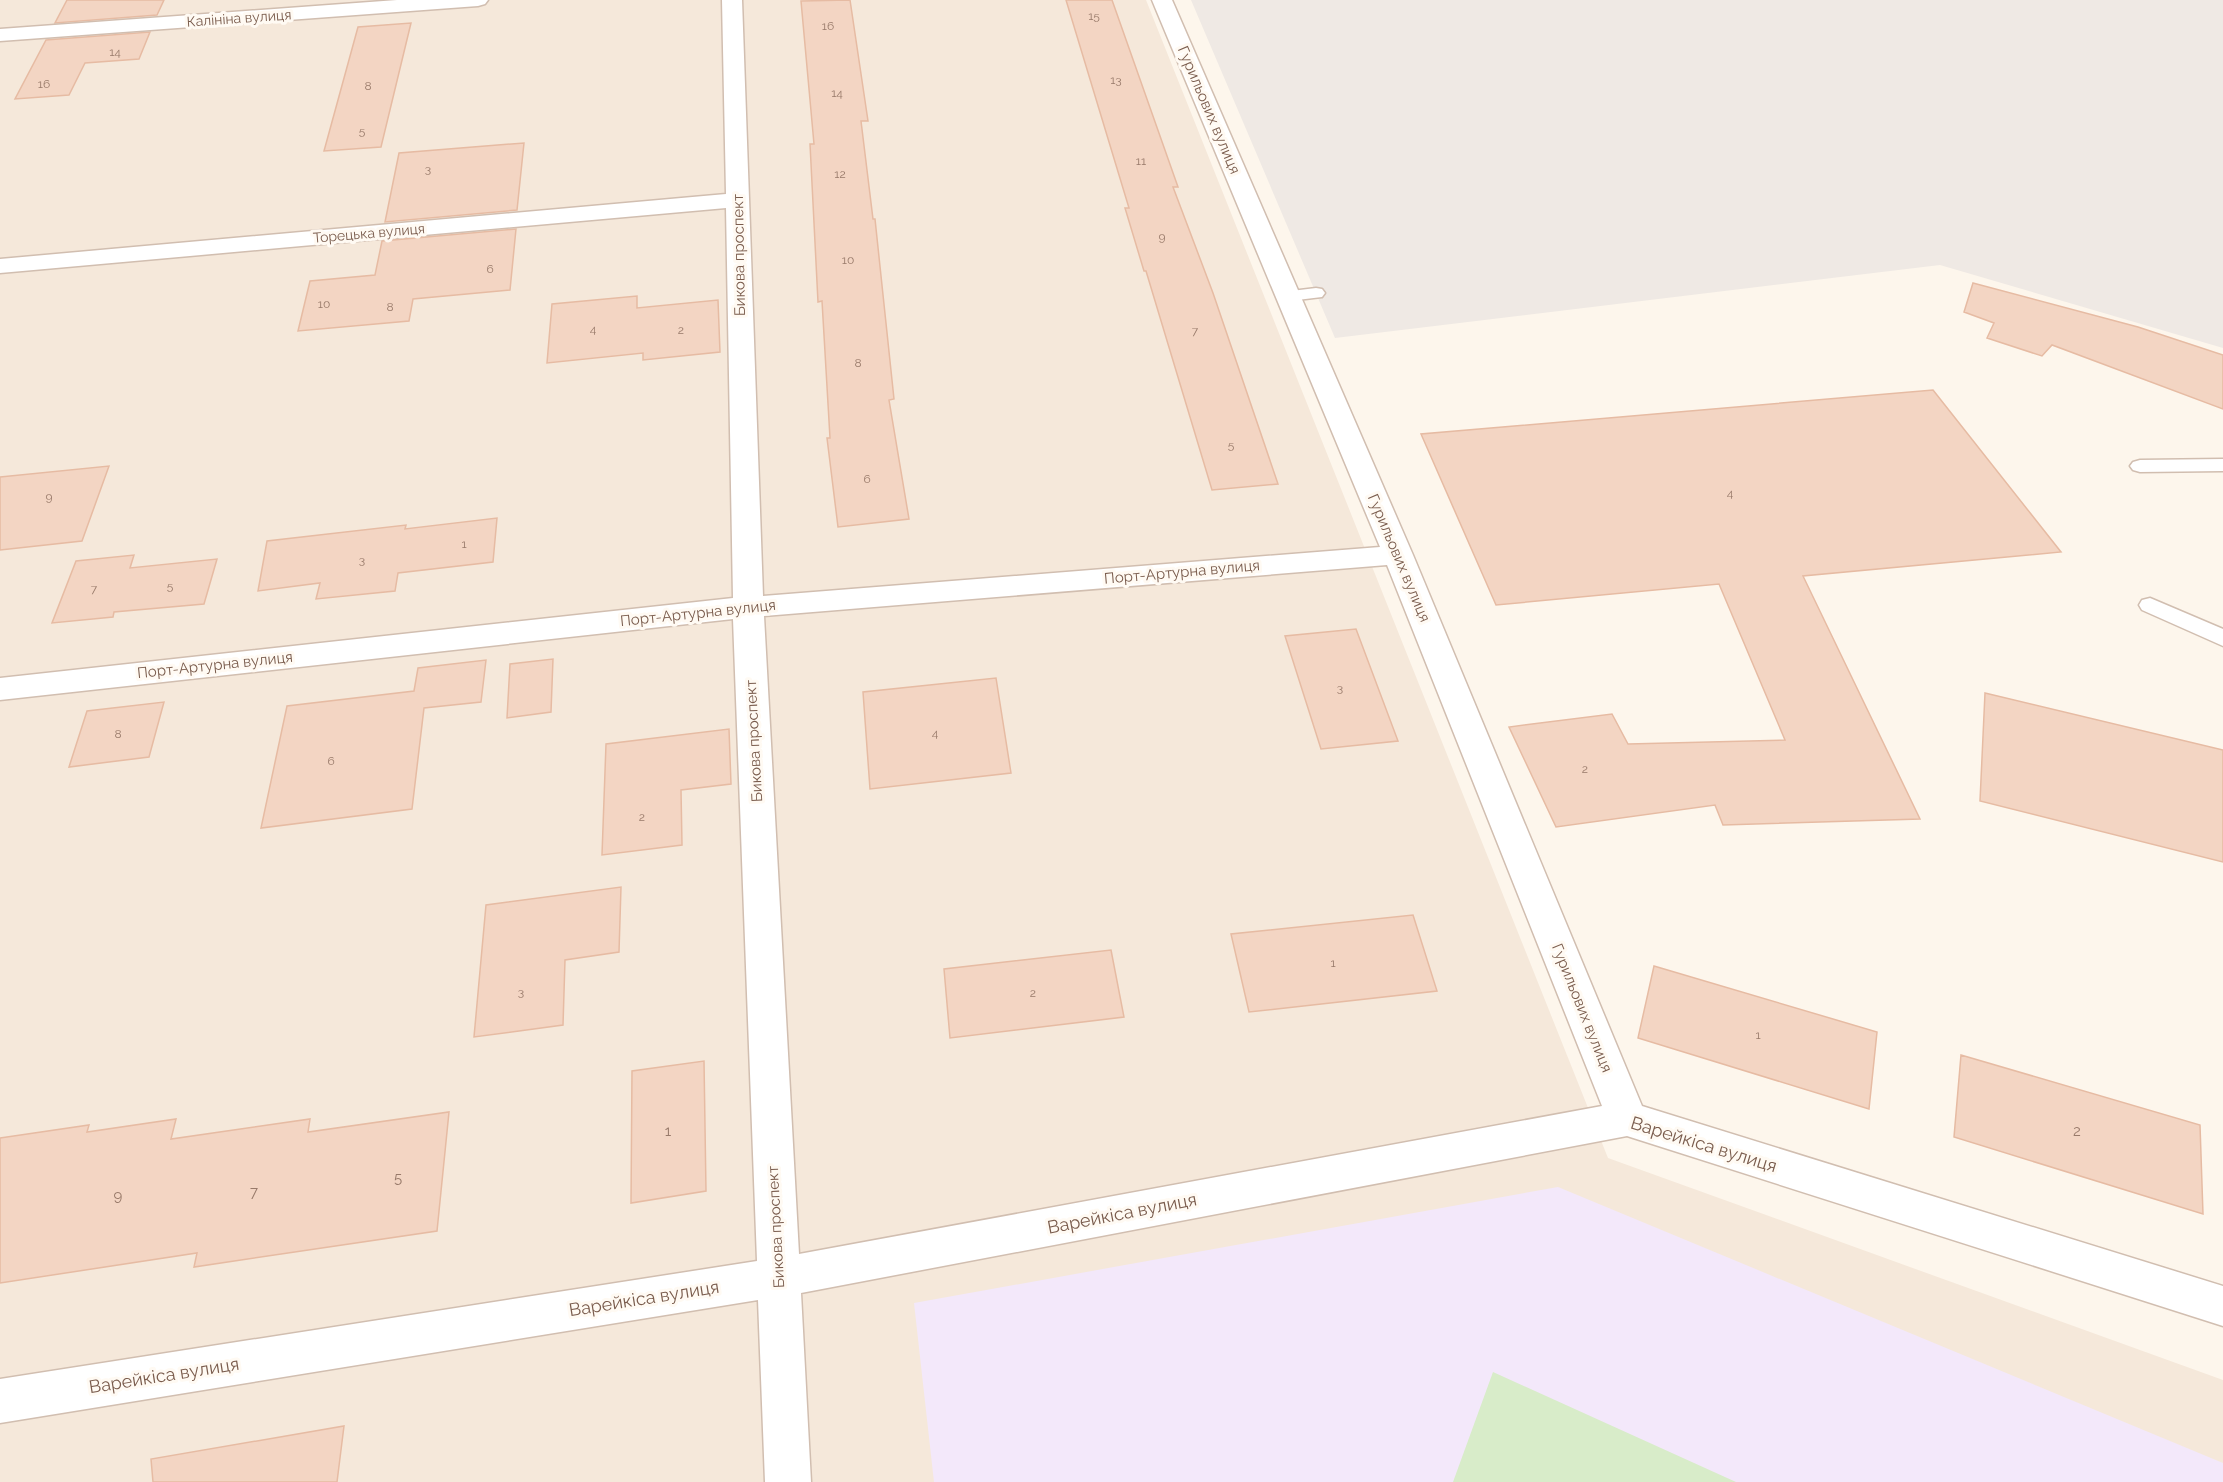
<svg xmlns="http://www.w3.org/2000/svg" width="2223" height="1482" viewBox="0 0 2223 1482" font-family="Raleway,sans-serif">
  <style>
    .residential { fill: #f5e8da }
    .industrial { fill: #efe9e4 }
    .education { fill: #f3e8fa }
    .green { fill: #d8ecc9 }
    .building { fill: #f3d5c3; stroke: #e6bba3; stroke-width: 1.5 }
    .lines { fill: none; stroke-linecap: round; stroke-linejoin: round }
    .lane-casing { stroke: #d1beb0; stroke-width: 3 }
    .street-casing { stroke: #d1beb0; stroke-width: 3 }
    .lane { fill: #fff; fill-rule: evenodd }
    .street { fill: #fff; fill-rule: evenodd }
    .labels { text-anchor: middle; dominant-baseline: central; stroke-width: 6; stroke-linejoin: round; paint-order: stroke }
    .number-label { font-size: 12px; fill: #987a6a }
    .far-street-label { font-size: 14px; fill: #7a5c4d; stroke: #fffaf3 }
    .street-label { font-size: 15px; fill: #7a5c4d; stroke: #fffaf3 }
    .near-number-label { font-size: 15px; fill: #987a6a }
    .near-street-label { font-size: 18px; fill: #7a5c4d; stroke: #fffaf3 }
  </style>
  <rect width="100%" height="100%" fill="#fdf6ec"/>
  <path class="residential" d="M0 0H1146L1608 1158 2223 1380V1482H0Z"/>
  <path class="industrial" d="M1191 0H2223V348L1940 265 1335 338Z"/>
  <path class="education" d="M1558 1187 2223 1463V1482H934L914 1303Z"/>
  <path class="green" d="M1493 1372 1736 1482H1453Z"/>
  <path class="building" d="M67 0H164L157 15 55 23Z
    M850 0 868 121H861L873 219H875L894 399 889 400 909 519 838 527 827 438H830L822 301 818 302 810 144H814L801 1Z
    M1066 0H1112L1178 187H1173L1213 293 1278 484 1212 490 1146 271H1144L1125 208H1129Z
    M411 23 381 147 324 151 358 27Z
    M150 32 139 59 85 63 69 95 15 99 46 40Z
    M524 143 517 210 385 222 399 153Z
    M516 229 510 290 413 299 409 321 298 331 310 281 375 275 382 241Z
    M1973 283 2138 327 2223 355V409L2052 345 2042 356 1987 338 1994 323 1964 312Z
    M637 296V308L718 300 720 352 643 360V353L547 363 552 304Z
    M1933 390 2061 552 1803 576 1920 819 1723 825 1715 805 1556 827 1509 727 1612 714 1628 744 1785 740 1719 584 1496 605 1421 434Z
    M109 466 82 541 0 550V477Z
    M497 518 493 562 398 573 395 591 316 599 320 583 258 591 267 541 406 525 405 529Z
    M134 555 130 568 217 559 204 604 114 612 113 617 52 623 76 561Z
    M1356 629 1398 741 1321 749 1285 636Z
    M553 659 551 712 507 718 510 664Z
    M486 660 481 702 424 708 412 809 261 828 287 706 414 691 418 668Z
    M996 678 1011 773 870 789 863 692Z
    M1985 693 2223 750V862L1980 801Z
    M164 702 149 757 69 767 87 711Z
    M729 729 731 784 681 790 682 845 602 855 606 744Z
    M621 887 619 952 565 960 563 1025 474 1037 486 905Z
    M1413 915 1437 991 1249 1012 1231 934Z
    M1111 950 1124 1017 950 1038 944 969Z
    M1654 966 1877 1032 1869 1109 1638 1038Z
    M1961 1055 2200 1125 2203 1214 1954 1137Z
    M704 1061 706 1191 631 1203 632 1071Z
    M449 1112 437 1231 194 1267 197 1253 0 1283V1138L89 1125 87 1132 176 1119 171 1139 310 1119 308 1132Z
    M344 1426 337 1482H153L151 1459Z"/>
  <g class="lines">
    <g class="lane-casing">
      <path id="lane" d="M1316 288 1322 289 1325 293 1322 297 1289 301 1283 300 1280 296 1283 292Z
        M2223 459V471L2140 472 2133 470 2130 466 2133 462 2140 460Z
        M2150 598 2223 629V646L2142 610 2139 605 2142 600Z"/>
    </g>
    <g class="street-casing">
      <path id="street" d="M397 0H488L485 4 478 6 0 41V29Z
        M722 0H742L763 596 1380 547 1152 0H1172L1413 555 1642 1106 2223 1286V1326L1627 1136 801 1293 811 1482H765L758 1300 0 1423V1379L757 1261 733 619 0 700V678L733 598 726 208 0 273V259L726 194ZM1387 565 1602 1106 799 1254 764 616Z"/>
    </g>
    <use href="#lane" class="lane"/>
    <use href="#street" class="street"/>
  </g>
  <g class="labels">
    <g class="number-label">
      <text x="1094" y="16">15</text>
      <text x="828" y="26">16</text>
      <text x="115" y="52">14</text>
      <text x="1116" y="80">13</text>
      <text x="44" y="84">16</text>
      <text x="368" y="86">8</text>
      <text x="837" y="93">14</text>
      <text x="362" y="131">5</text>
      <text x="1141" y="161">11</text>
      <text x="428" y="169">3</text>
      <text x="840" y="174">12</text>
      <text x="1162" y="237">9</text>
      <text x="848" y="260">10</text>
      <text x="490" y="269">6</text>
      <text x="324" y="304">10</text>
      <text x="390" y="307">8</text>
      <text x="593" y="329">4</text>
      <text x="681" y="330">2</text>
      <text x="1195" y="331">7</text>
      <text x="858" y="363">8</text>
      <text x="1231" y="445">5</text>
      <text x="867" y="479">6</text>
      <text x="1730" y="493">4</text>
      <text x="49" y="497">9</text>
      <text x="464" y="544">1</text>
      <text x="362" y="560">3</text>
      <text x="170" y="586">5</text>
      <text x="94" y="589">7</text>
      <text x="1340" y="688">3</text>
      <text x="935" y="733">4</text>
      <text x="118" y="734">8</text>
      <text x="331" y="761">6</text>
      <text x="1585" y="769">2</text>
      <text x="642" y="817">2</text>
      <text x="1333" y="963">1</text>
      <text x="521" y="992">3</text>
      <text x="1033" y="993">2</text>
      <text x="1758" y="1035">1</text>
    </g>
    <g class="far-street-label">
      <text transform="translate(239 18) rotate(-4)">Калініна вулиця</text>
      <text transform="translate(369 233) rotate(-5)">Торецька вулиця</text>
    </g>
    <g class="street-label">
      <text transform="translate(1209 110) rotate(67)">Гурильових вулиця</text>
      <text transform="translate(739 255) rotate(-91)">Бикова проспект</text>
      <text transform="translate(1399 558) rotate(67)">Гурильових вулиця</text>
      <text transform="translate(1182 572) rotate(-5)">Порт-Артурна вулиця</text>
      <text transform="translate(698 613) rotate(-6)">Порт-Артурна вулиця</text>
      <text transform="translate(215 665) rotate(-6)">Порт-Артурна вулиця</text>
      <text transform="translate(754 741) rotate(-93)">Бикова проспект</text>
      <text transform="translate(1582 1008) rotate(68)">Гурильових вулиця</text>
      <text transform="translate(776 1227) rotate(-93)">Бикова проспект</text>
    </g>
    <g class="near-number-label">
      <text x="668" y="1131">1</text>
      <text x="2077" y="1131">2</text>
      <text x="398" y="1178">5</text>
      <text x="254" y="1192">7</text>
      <text x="118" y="1196">9</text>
    </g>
    <g class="near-street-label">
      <text transform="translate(1704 1144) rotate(17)">Варейкіса вулиця</text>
      <text transform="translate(1122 1213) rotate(-11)">Варейкіса вулиця</text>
      <text transform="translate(644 1298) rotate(-9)">Варейкіса вулиця</text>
      <text transform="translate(164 1375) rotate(-9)">Варейкіса вулиця</text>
    </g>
  </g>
</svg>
